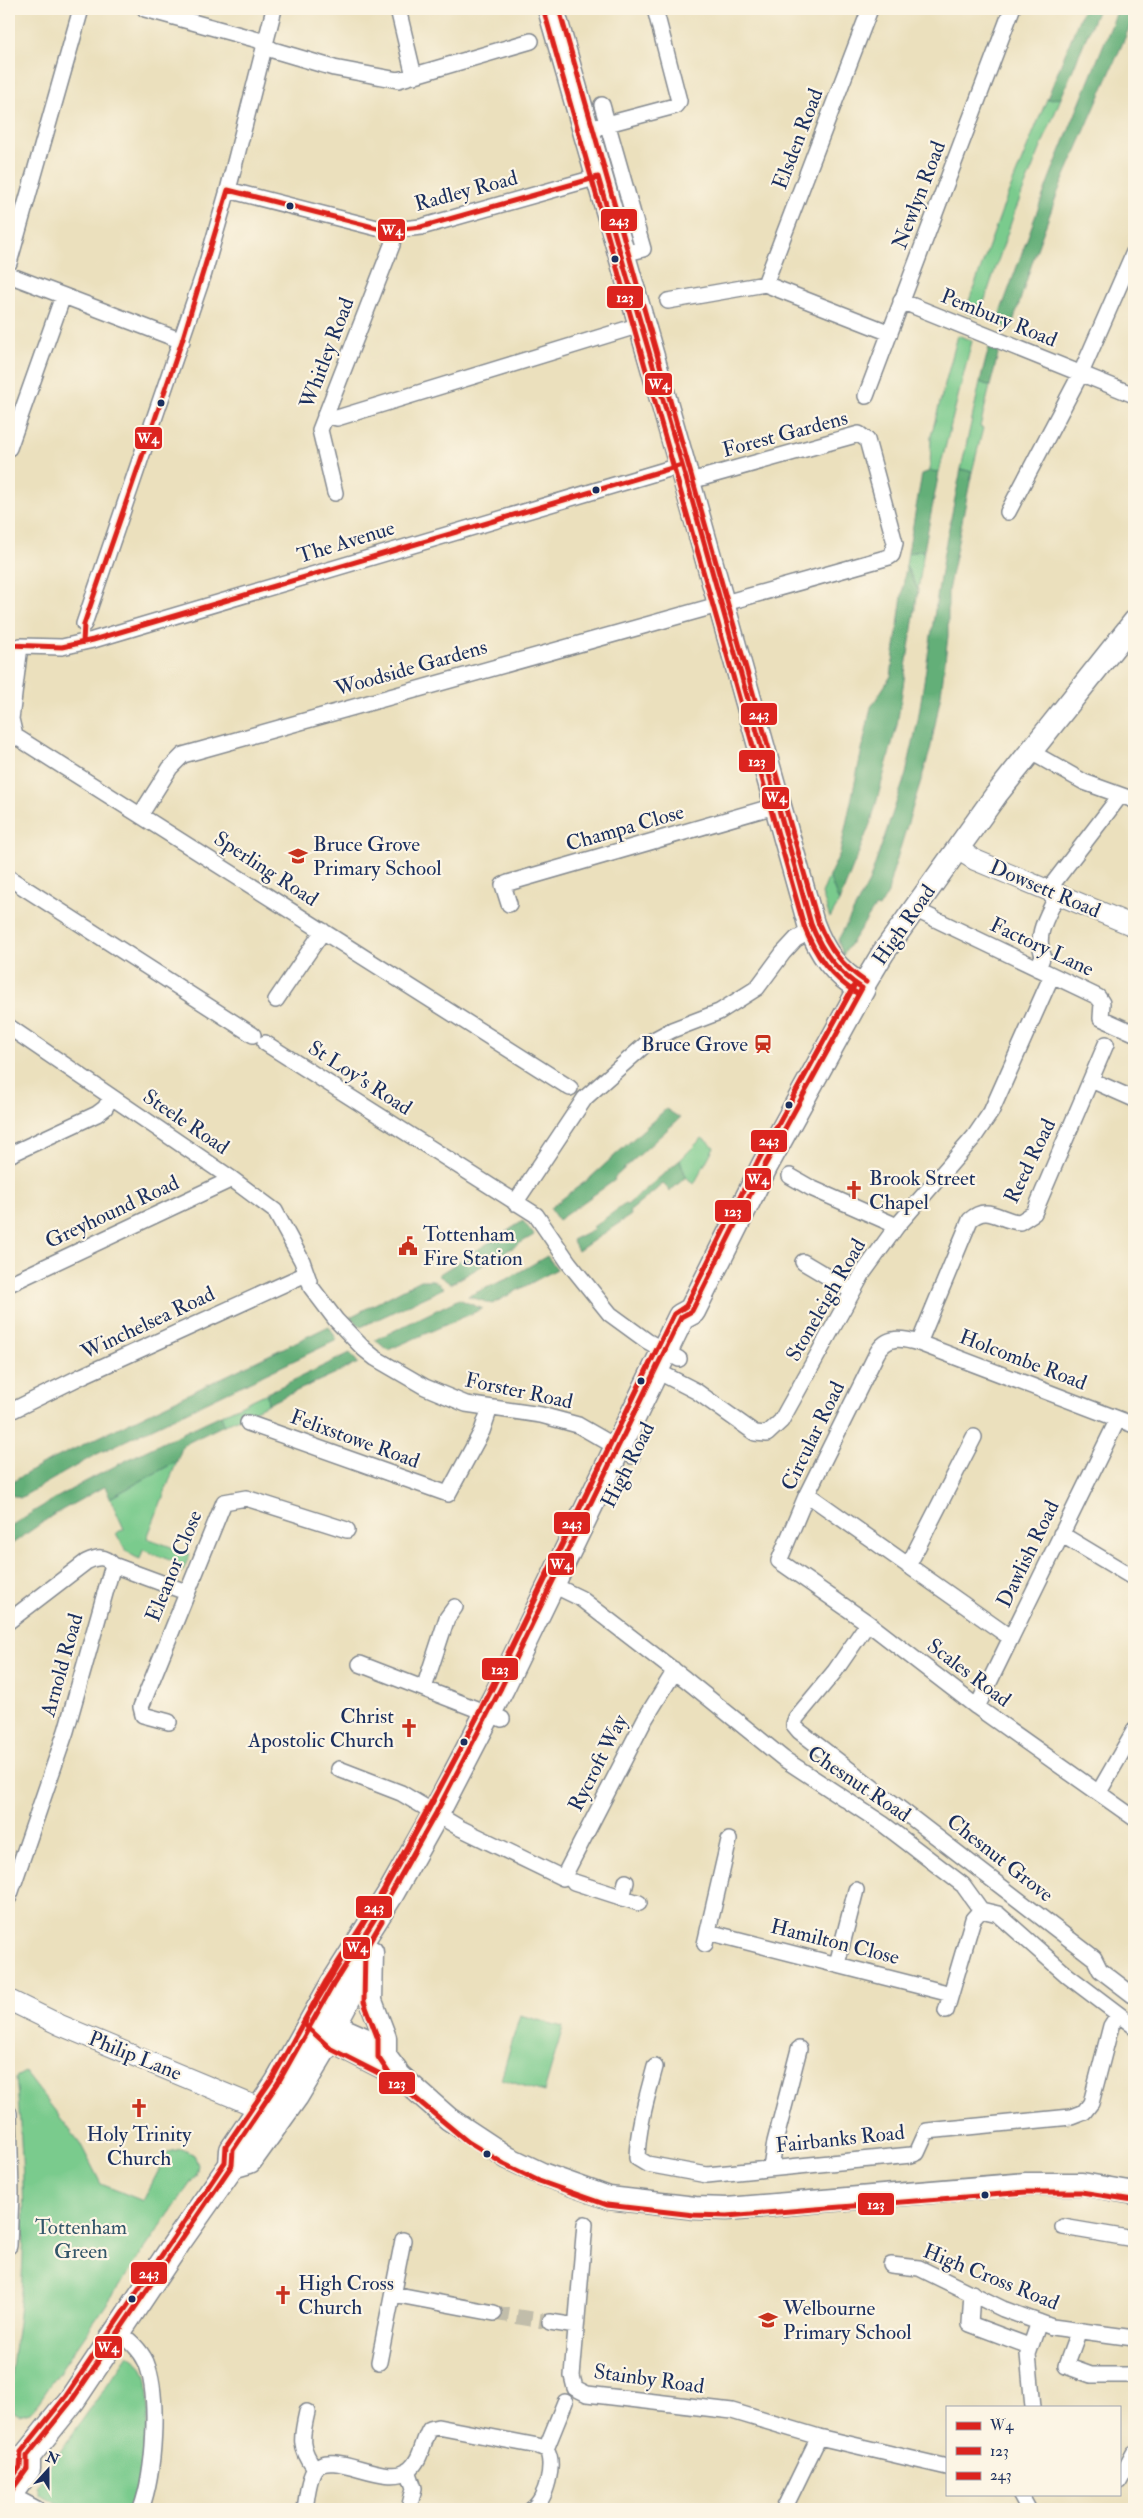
<svg xmlns="http://www.w3.org/2000/svg" width="1143" height="2518" viewBox="0 0 1143 2518" font-family="'IM FELL Double Pica',serif">
  <style>
    .green { fill: #7acb8d; stroke: #4a7d76 }
    .forest { fill: #63af78; stroke: #3f6f6b }
    .lines { fill: none; stroke-linecap: round; stroke-linejoin: round }
    .street-tunnel { stroke: #c1bdaa; stroke-width: 15; stroke-dasharray: 15 8; stroke-linecap: butt }
    .street-casing { stroke: #83888e; stroke-width: 18 }
    .secondary-casing { stroke: #83888e; stroke-width: 22 }
    .primary-casing { stroke: #83888e; stroke-width: 25 }
    .highway-casing { stroke: #83888e; stroke-width: 29 }
    .street { stroke: #fff; stroke-width: 15 }
    .secondary { stroke: #fff; stroke-width: 20 }
    .primary { stroke: #fff; stroke-width: 22 }
    .highway { stroke: #fff; stroke-width: 26 }
    .bus-1-casing { stroke: #fcf5e5; stroke-width: 9 }
    .bus-2-casing { stroke: #fcf5e5; stroke-width: 9 }
    .bus-3-casing { stroke: #fcf5e5; stroke-width: 9 }
    .bus-1 { stroke: #dc241f; stroke-width: 5 }
    .bus-2 { stroke: #dc241f; stroke-width: 5 }
    .bus-3 { stroke: #dc241f; stroke-width: 5 }
    .bus-dot { fill: #1b2f5e; stroke: #fcf5e5; stroke-width: 2 }
    .labels { text-anchor: middle; dominant-baseline: central; stroke-width: 4.5; stroke-linejoin: round; paint-order: stroke }
    .street-label { font-size: 21px; fill: #1b2f5e; stroke: #fcf5e5 }
    .poi-label { font-size: 21px; fill: #1b2f5e; stroke: #fcf5e5; text-anchor: start }
    .park-label { font-size: 21px; fill: #33566a; stroke: #fcf5e5 }
    .line-badge { stroke: #fcf5e5; stroke-width: 2 }
    .badge-label { font-size: 14px; text-anchor: middle; font-weight: bold; fill: #fff }
  </style>
  <rect width="100%" height="100%" fill="#fcf5e5"/>
  <filter id="ink" filterUnits="userSpaceOnUse"><feTurbulence type="fractalNoise" baseFrequency=".02" numOctaves="2"/><feDisplacementMap in="SourceGraphic" scale="10" xChannelSelector="R" yChannelSelector="G"/><feConvolveMatrix kernelMatrix="1 2 1 2 8 2 1 2 1" color-interpolation-filters="sRGB"/></filter>
  <filter id="wash" filterUnits="userSpaceOnUse"><feTurbulence type="fractalNoise" baseFrequency=".0096" numOctaves="4" result="noise"/><feDisplacementMap in="SourceGraphic" scale="20" xChannelSelector="R" yChannelSelector="G"/><feGaussianBlur stdDeviation="1.12" result="paint"/><feColorMatrix in="noise" values="0 0 0 0 0 0 0 0 0 0 0 0 0 0 0 0 0 1.4 0 .05"/><feComposite in="paint" operator="in"/></filter>
  <g filter="url(#wash)">
    <rect width="100%" height="100%" fill="#ebe0bd"/>
    <path class="green" d="M1061 98 1015 211 979 317 965 312 1006 199 1047 99Z
      M958 335 972 341 939 472 930 471 931 436Z
      M980 382 990 386 980 427 983 428 972 472 961 469Z
      M924 550 918 590 906 566 908 553Z
      M829 876 839 902 830 918 822 894Z
      M702 1138 714 1147 694 1184 686 1177 680 1160Z
      M267 1393 268 1404 224 1425 221 1415Z
      M177 1461 147 1538 190 1554 183 1571 177 1574 172 1572 175 1562 143 1550 140 1559C126 1554 123 1546 116 1533L124 1529 110 1498Z
      M520 2015 563 2027 544 2092 501 2079Z
      M25 2072 80 2143 101 2184 143 2201 168 2152 181 2149 194 2154 198 2165 196 2175 38 2403 30 2412 19 2415 9 2409C9 2373 17 2339 20 2303 27 2228 23 2152 16 2077Z
      M128 2355C132 2358 140 2363 143 2368 156 2391 141 2484 130 2509 94 2509 72 2513 39 2495L36 2486Z"/>
    <path class="forest" d="M1083 9H1098L1061 98 1047 99Z
      M1118 9H1134V17L1058 192 1033 260 1011 329 996 324 1049 179Z
      M989 347 999 351 990 386 980 382Z
      M961 469 972 472 948 591V636L941 694 930 751 891 878 888 893 879 908 875 907 843 955 838 940 869 882 906 774 918 720 944 552Z
      M930 471 939 472 924 550 908 553 922 474Z
      M906 566 918 590 897 725 872 819 839 902 829 876 840 853 871 707 891 676Z
      M666 1109 680 1118 614 1178 615 1180 558 1220 550 1208 590 1178Z
      M680 1160 686 1177 670 1191 663 1184 629 1212 631 1215 578 1251 572 1240 594 1229 593 1227 625 1204 627 1205Z
      M523 1221 534 1235 451 1284 438 1275Z
      M547 1256 557 1269 492 1304 468 1296 509 1278Z
      M421 1280H433L444 1288 361 1327 350 1317Z
      M459 1299 482 1309 388 1350 375 1340Z
      M329 1326 337 1340 95 1455 20 1498 9 1494V1484L41 1465Z
      M350 1353 358 1363 268 1404 267 1393Z
      M221 1415 224 1425 183 1445 177 1461 110 1498 105 1486 53 1515 9 1546V1527C76 1483 148 1449 221 1415Z"/>
  </g>
  <g filter="url(#ink)">
    <g class="lines">
      <path class="street-tunnel" d="M494 2313 550 2322"/>
      <g class="street-casing">
        <path id="street" d="M145 9 258 40 273 50 334 68 398 80 531 41
          M398 9 414 76
          M602 105 643 249 620 255
          M585 130 675 106 679 101 655 9
          M228 190 377 228 394 230 421 227 598 177
          M9 263 81 9
          M9 275 182 341
          M765 284 870 9
          M668 301 765 284 890 333
          M901 301 1134 395
          M866 396 1012 9
          M325 415 337 418 640 325
          M9 448 63 296
          M335 493 320 430 392 245 394 230
          M1008 512 1081 373 1134 252
          M84 624 204 273 228 190 274 9
          M1031 752 1084 782 1134 800
          M141 814 170 768 183 755 889 557 892 555 895 543 867 440 859 434 687 482
          M9 878 253 1035
          M1048 890 1120 796
          M509 904 503 885 508 883 778 805
          M914 909 1098 997 1102 1003 1101 1018 1134 1033
          M1038 969 1043 955C1034 934 1049 914 1057 895
          M276 1000 323 931
          M9 1027 232 1179 275 1211 302 1261 309 1281
          M265 1043 536 1215 569 1263 610 1314 647 1341 679 1359
          M1091 1080 1134 1099
          M570 1088 15 736 11 719 20 646 62 647 93 640 682 465
          M9 1155 97 1114 105 1108 111 1097
          M790 1176 811 1188 897 1226
          M515 1203 585 1098 646 1044 672 1030 719 1012 757 988 783 953 796 939 813 930
          M803 1262 852 1291
          M9 1284 232 1179
          M311 1287 336 1320 364 1349 375 1358 425 1387 466 1404 541 1415 578 1425 632 1456
          M919 1343 970 1220C988 1203 1001 1222 1020 1222L1034 1213 1106 1044
          M655 1370 696 1391 755 1433 767 1434 781 1421 863 1273 897 1226 974 1137 991 1112 1052 975
          M9 1412 84 1375 306 1274
          M248 1423 448 1494 482 1431 490 1408
          M1134 1425 919 1343C902 1338 887 1335 877 1353L807 1494 779 1561 868 1623 977 1707 1134 1818
          M807 1494 1011 1638
          M1061 1534 1134 1578
          M113 1565 186 1592
          M908 1566 974 1437
          M551 1584 580 1598 685 1679 784 1759 883 1824 963 1885 981 1910
          M9 1621 86 1562C97 1557 105 1555 113 1565
          M868 1623 835 1671 796 1718 794 1725 799 1731 1094 1958 1100 1970 1134 1996
          M360 1664 502 1719
          M424 1688 447 1618 455 1607
          M977 1707 1118 1419
          M169 1722 143 1715 141 1707 224 1502 246 1498 347 1530
          M339 1769 401 1793 460 1828 563 1878 645 1719 671 1677 673 1669
          M1099 1792 1134 1731
          M574 1882 639 1903
          M9 1897 66 1731 113 1565
          M622 1898 626 1882
          M981 1910 998 1914 1068 1976 1134 2026
          M708 1932 951 1994
          M705 1944 729 1840
          M837 1964 856 1890
          M946 2011 973 1919 981 1910
          M655 2067C647 2097 638 2126 637 2158L647 2164 707 2175 911 2155 917 2153 927 2131 1071 2117 1084 2112 1091 2103 1111 2026 1118 2015
          M9 2113 11 2193 9 2246
          M771 2168 775 2142 799 2049
          M585 2224 572 2376 575 2388 587 2394 732 2411 819 2437 947 2467
          M1063 2227 1134 2239
          M891 2265 919 2268 1003 2309 1052 2327 1134 2338
          M972 2293 970 2324 1029 2346
          M393 2294 494 2313
          M550 2322 576 2326
          M1079 2330 1066 2366 1091 2375H1134
          M118 2331C129 2340 140 2349 146 2362 160 2397 154 2474 141 2509
          M379 2362 403 2240
          M1033 2407 1028 2354 1039 2322
          M307 2412C301 2438 299 2447 315 2469
          M546 2449 565 2402
          M408 2470 414 2488 409 2509
          M1119 2481 1134 2453
          M9 2494 37 2509
          M1020 2494 1028 2509
          M305 2509C307 2498 308 2477 316 2468 333 2449 386 2488 409 2470 422 2459 422 2442 430 2429L438 2427 538 2446 546 2449C556 2463 546 2500 532 2509
          M784 2509 819 2437"/>
      </g>
      <g class="secondary-casing">
        <path id="secondary" d="M957 849 975 860 1134 926
          M9 2000 60 2025 262 2109"/>
      </g>
      <g class="primary-casing">
        <path id="primary" d="M862 988 883 953 996 795 1134 622
          M372 1952 371 2001 385 2038V2054
          M316 2023 333 2025 376 2044 400 2076 449 2119 508 2158 542 2174 609 2198 695 2208 727 2209 1026 2184H1082L1134 2193
          M316 2026 335 2043 400 2076"/>
      </g>
      <g class="highway-casing">
        <path id="highway" d="M232 2165 249 2160 295 2096 323 2049 333 2025 368 1960
          M9 2494 27 2469V2456L72 2400 177 2243 232 2165 233 2150 278 2083 333 1985 391 1893 436 1813 501 1688 681 1317 692 1311 765 1165 862 988C835 972 822 953 811 924L687 482 551 9"/>
      </g>
      <use href="#street" class="street"/>
      <use href="#secondary" class="secondary"/>
      <use href="#primary" class="primary"/>
      <use href="#highway" class="highway"/>
      <g class="bus-1-casing">
        <path id="bus-1" d="M83 642 84 624 182 341 228 190 377 228 394 230 421 227 598 177 687 482 811 924C822 952 837 972 862 988
          M9 645 62 647 93 640 682 465
          M9 2494 27 2469V2456L72 2400 232 2165 233 2150 278 2083 333 1985 391 1893 436 1813 501 1688 681 1317 692 1311 765 1165 862 988"/>
      </g>
      <g class="bus-2-casing">
        <path id="bus-2" d="M544 11 804 926C815 955 831 977 858 994
          M855 984 758 1161 686 1306 674 1314 468 1735 384 1889 306 2019 305 2025 331 2049 396 2082 468 2142 504 2164 539 2181 607 2205 694 2215 727 2216 1026 2192H1081L1133 2200
          M382 1921 365 1950 364 2002 378 2039V2057L394 2081 406 2092"/>
      </g>
      <g class="bus-3-casing">
        <path id="bus-3" d="M559 9 818 922C829 948 842 966 866 982
          M9 2482 20 2467 21 2452 66 2396 225 2162 226 2146 272 2079 326 1981 385 1889 429 1809 494 1685 674 1314 686 1306 758 1161 855 984"/>
      </g>
      <use href="#bus-1" class="bus-1"/>
      <use href="#bus-2" class="bus-2"/>
      <use href="#bus-3" class="bus-3"/>
    </g>
  </g>
  <defs>
    <g id="school-bare" transform="scale(1.5)"><path d="M0-5L7-2L0 1L-7-2ZM-4 1L0 2.5L4 1V4Q0 6-4 4Z" fill="#c8321e" stroke="#fcf5e5" stroke-width="2.5" paint-order="stroke"/></g>
    <g id="station-bare" transform="scale(1.5)"><path d="M-3-6H3Q5-6 5-4V2Q5 4 3 4L4.5 6H3L1.5 4h-3L-3 6H-4.5L-3 4Q-5 4-5 2V-4Q-5-6-3-6ZM-3.5-4v3h7v-3ZM-3.5 1v1.5H-2V1ZM2 1v1.5H3.5V1Z" fill="#c8321e" stroke="#fcf5e5" stroke-width="2.5" paint-order="stroke"/></g>
    <g id="church-bare" transform="scale(1.5)"><path d="M-1.2-6h2.4v3.5h3.3v2.4h-3.3V6h-2.4V-.1h-3.3v-2.4h3.3Z" fill="#c8321e" stroke="#fcf5e5" stroke-width="2.5" paint-order="stroke"/></g>
    <g id="civic-bare" transform="scale(1.5)"><path d="M-.6-6.5H3V-4.5H.6V-3L4-1V1h2V6H-6V1h2V-1L-.6-3ZM-1.2 2.5V6h2.4V2.5Z" fill="#c8321e" stroke="#fcf5e5" stroke-width="2.5" paint-order="stroke"/></g>
  </defs>
  <g fill-rule="evenodd">
    <use href="#school-bare" x="298" y="856"/>
    <use href="#station-bare" x="763" y="1044"/>
    <use href="#church-bare" x="854" y="1190"/>
    <use href="#civic-bare" x="408" y="1246"/>
    <use href="#church-bare" x="409" y="1728"/>
    <use href="#church-bare" x="139" y="2108"/>
    <use href="#church-bare" x="283" y="2295"/>
    <use href="#school-bare" x="768" y="2320"/>
  </g>
  <g class="bus-dot">
    <circle cx="290" cy="206" r="4.5"/>
    <circle cx="615" cy="259" r="4.5"/>
    <circle cx="161" cy="403" r="4.5"/>
    <circle cx="596" cy="490" r="4.5"/>
    <circle cx="789" cy="1105" r="4.5"/>
    <circle cx="641" cy="1381" r="4.5"/>
    <circle cx="464" cy="1742" r="4.5"/>
    <circle cx="487" cy="2154" r="4.5"/>
    <circle cx="985" cy="2195" r="4.5"/>
    <circle cx="132" cy="2299" r="4.5"/>
  </g>
  <g class="labels">
    <g class="street-label">
      <text transform="translate(798 139) rotate(-69)">Elsden Road</text>
      <text transform="translate(466 191) rotate(-15)">Radley Road</text>
      <text transform="translate(919 195) rotate(-69)">Newlyn Road</text>
      <text transform="translate(999 318) rotate(22)">Pembury Road</text>
      <text transform="translate(327 353) rotate(-69)">Whitley Road</text>
      <text transform="translate(785 434) rotate(-15)">Forest Gardens</text>
      <text transform="translate(346 542) rotate(-17)">The Avenue</text>
      <text transform="translate(411 668) rotate(-16)">Woodside Gardens</text>
      <text transform="translate(625 828) rotate(-16)">Champa Close</text>
      <text transform="translate(266 869) rotate(33)">Sperling Road</text>
      <text transform="translate(1045 889) rotate(23)">Dowsett Road</text>
      <text transform="translate(904 925) rotate(-55)">High Road</text>
      <text transform="translate(1042 947) rotate(25)">Factory Lane</text>
      <text transform="translate(360 1078) rotate(33)">St Loy's Road</text>
      <text transform="translate(186 1122) rotate(34)">Steele Road</text>
      <text transform="translate(1030 1161) rotate(-64)">Reed Road</text>
      <text transform="translate(112 1212) rotate(-25)">Greyhound Road</text>
      <text transform="translate(826 1300) rotate(-60)">Stoneleigh Road</text>
      <text transform="translate(148 1323) rotate(-25)">Winchelsea Road</text>
      <text transform="translate(1023 1360) rotate(21)">Holcombe Road</text>
      <text transform="translate(519 1391) rotate(12)">Forster Road</text>
      <text transform="translate(813 1436) rotate(-64)">Circular Road</text>
      <text transform="translate(355 1439) rotate(20)">Felixstowe Road</text>
      <text transform="translate(628 1465) rotate(-63)">High Road</text>
      <text transform="translate(1028 1554) rotate(-64)">Dawlish Road</text>
      <text transform="translate(174 1566) rotate(-68)">Eleanor Close</text>
      <text transform="translate(62 1665) rotate(-74)">Arnold Road</text>
      <text transform="translate(969 1673) rotate(37)">Scales Road</text>
      <text transform="translate(598 1763) rotate(-63)">Rycroft Way</text>
      <text transform="translate(859 1784) rotate(34)">Chesnut Road</text>
      <text transform="translate(1000 1858) rotate(38)">Chesnut Grove</text>
      <text transform="translate(835 1942) rotate(14)">Hamilton Close</text>
      <text transform="translate(135 2056) rotate(22)">Philip Lane</text>
      <text transform="translate(840 2139) rotate(-6)">Fairbanks Road</text>
      <text transform="translate(991 2277) rotate(22)">High Cross Road</text>
      <text transform="translate(649 2379) rotate(8)">Stainby Road</text>
    </g>
    <g class="poi-label">
      <text x="313" y="844">Bruce Grove<tspan x="313" dy="24">Primary School</tspan></text>
      <text x="748" y="1044" text-anchor="end">Bruce Grove</text>
      <text x="869" y="1178">Brook Street<tspan x="869" dy="24">Chapel</tspan></text>
      <text x="423" y="1234">Tottenham<tspan x="423" dy="24">Fire Station</tspan></text>
      <text x="394" y="1716" text-anchor="end">Christ<tspan x="394" dy="24">Apostolic Church</tspan></text>
      <text x="139" y="2134" text-anchor="middle">Holy Trinity<tspan x="139" dy="24">Church</tspan></text>
      <text x="298" y="2283">High Cross<tspan x="298" dy="24">Church</tspan></text>
      <text x="783" y="2308">Welbourne<tspan x="783" dy="24">Primary School</tspan></text>
    </g>
    <g class="park-label">
      <text x="81" y="2227">Tottenham<tspan x="81" dy="24">Green</tspan></text>
    </g>
  </g>
  <g class="line-badge">
    <rect x="600" y="208" width="38" height="24" rx="5" fill="#dc241f"/>
    <rect x="377" y="218" width="29" height="24" rx="5" fill="#dc241f"/>
    <rect x="606" y="285" width="38" height="24" rx="5" fill="#dc241f"/>
    <rect x="644" y="372" width="29" height="24" rx="5" fill="#dc241f"/>
    <rect x="134" y="426" width="29" height="24" rx="5" fill="#dc241f"/>
    <rect x="740" y="702" width="38" height="24" rx="5" fill="#dc241f"/>
    <rect x="738" y="749" width="38" height="24" rx="5" fill="#dc241f"/>
    <rect x="761" y="786" width="29" height="24" rx="5" fill="#dc241f"/>
    <rect x="750" y="1129" width="38" height="24" rx="5" fill="#dc241f"/>
    <rect x="744" y="1167" width="28" height="24" rx="5" fill="#dc241f"/>
    <rect x="714" y="1199" width="38" height="24" rx="5" fill="#dc241f"/>
    <rect x="553" y="1511" width="38" height="24" rx="5" fill="#dc241f"/>
    <rect x="547" y="1552" width="28" height="24" rx="5" fill="#dc241f"/>
    <rect x="481" y="1657" width="38" height="24" rx="5" fill="#dc241f"/>
    <rect x="355" y="1895" width="38" height="24" rx="5" fill="#dc241f"/>
    <rect x="342" y="1936" width="29" height="24" rx="5" fill="#dc241f"/>
    <rect x="378" y="2071" width="38" height="24" rx="5" fill="#dc241f"/>
    <rect x="857" y="2192" width="38" height="24" rx="5" fill="#dc241f"/>
    <rect x="130" y="2261" width="38" height="24" rx="5" fill="#dc241f"/>
    <rect x="94" y="2335" width="29" height="24" rx="5" fill="#dc241f"/>
  </g>
  <g class="badge-label">
    <text x="619" y="225">243</text>
    <text x="392" y="235">W4</text>
    <text x="625" y="302">123</text>
    <text x="659" y="389">W4</text>
    <text x="148" y="443">W4</text>
    <text x="759" y="719">243</text>
    <text x="757" y="766">123</text>
    <text x="776" y="802">W4</text>
    <text x="769" y="1145">243</text>
    <text x="758" y="1184">W4</text>
    <text x="733" y="1216">123</text>
    <text x="572" y="1528">243</text>
    <text x="561" y="1569">W4</text>
    <text x="500" y="1674">123</text>
    <text x="374" y="1912">243</text>
    <text x="357" y="1952">W4</text>
    <text x="397" y="2088">123</text>
    <text x="876" y="2209">123</text>
    <text x="149" y="2278">243</text>
    <text x="108" y="2352">W4</text>
  </g>
  <rect width="1143" height="2518" fill="none" stroke="#fcf5e5" stroke-width="30"/>
  <rect x="946" y="2406" width="175" height="90" fill="#fcf5e5" stroke="#a2a6af"/>
  <rect x="956" y="2422" width="25" height="8" fill="#dc241f" stroke="#a2a6af"/>
  <text x="990" y="2430" font-size="15" fill="#1b2f5e">W4</text>
  <rect x="956" y="2447" width="25" height="8" fill="#dc241f" stroke="#a2a6af"/>
  <text x="990" y="2456" font-size="15" fill="#1b2f5e">123</text>
  <rect x="956" y="2472" width="25" height="8" fill="#dc241f" stroke="#a2a6af"/>
  <text x="990" y="2480" font-size="15" fill="#1b2f5e">243</text>
  <g transform="translate(48 2470) rotate(21)" stroke="#fcf5e5" stroke-width="4" paint-order="stroke">
  <path d="M0-4L9 19L0 12L-9 19Z" fill="#1b2f5e"/>
  <text y="-8" font-size="14" font-weight="bold" text-anchor="middle" fill="#1b2f5e">N</text>
  </g>
</svg>
